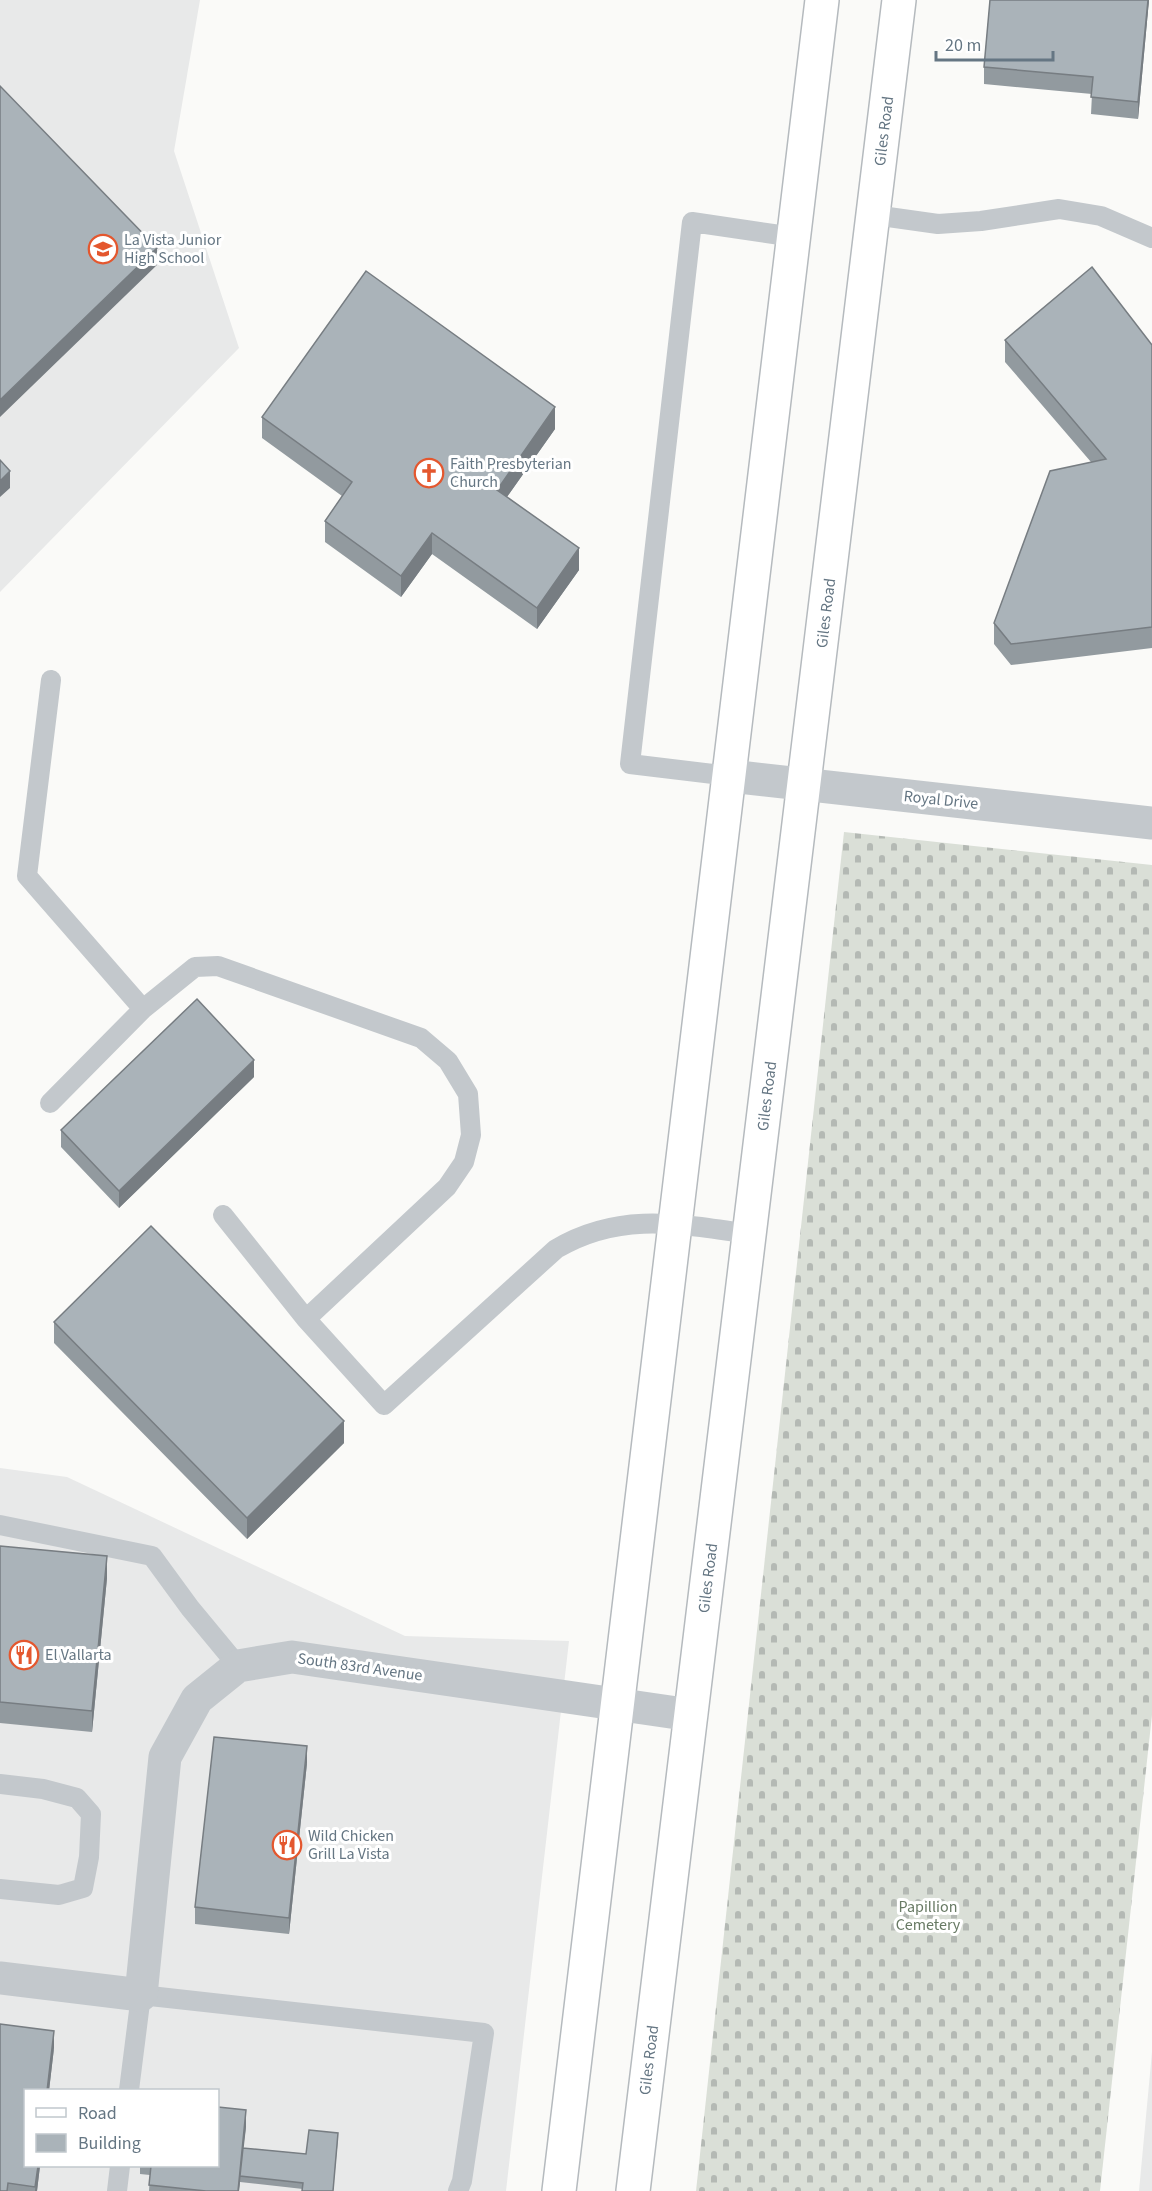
<svg xmlns="http://www.w3.org/2000/svg" width="1152" height="2191" viewBox="0 0 1152 2191" font-family="'Source Sans 3',sans-serif">
  <style>
    .built { fill: #e8e9e9; fill-rule: evenodd }
    .cemetery { fill: url(#cemetery-stones) }
    .lines { fill: none; stroke-linecap: round; stroke-linejoin: round }
    .primary-casing { stroke: #b5babe; stroke-width: 36 }
    .lane { stroke: #c3c8cc; stroke-width: 20 }
    .street { stroke: #c3c8cc; stroke-width: 33 }
    .primary { stroke: #fff; stroke-width: 33 }
    .wall { fill: #929a9f }
    .shaded-wall { fill: #777d82 }
    .building { fill: #aab3b9; stroke: #777d82; stroke-width: 1.5 }
    .labels { text-anchor: middle; dominant-baseline: central; stroke-width: 6; stroke-linejoin: round; paint-order: stroke }
    .street-label { font-size: 16px; fill: #657683; stroke: #fff }
    .poi-label { font-size: 16px; fill: #657683; stroke: #fff; text-anchor: start }
    .park-label { font-size: 16px; fill: #687a64; stroke: #fff }
  </style>
  <defs>
    <pattern id="cemetery-stones" width="16" height="16" patternUnits="userSpaceOnUse" patternTransform="scale(1.5)"><rect width="16" height="16" fill="#dadfd7"/><path d="M2 7V4a2 2 0 0 1 4 0v3zM10 15v-3a2 2 0 0 1 4 0v3z" fill="#b4b9b4"/></pattern>
  </defs>
  <rect width="100%" height="100%" fill="#fafaf8"/>
  <path class="built" d="M0 0H200L174 151 239 348 0 592Z
    M0 1468 67 1477 405 1636 569 1641 506 2191H0ZM26 2090H218V2166H26Z
    M1152 2052V2191H1139Z"/>
  <path class="cemetery" d="M844 832 1152 865V1715L1100 2191H696Z"/>
  <g class="lines">
    <g class="primary-casing">
      <path id="primary" d="M559 2191 822 0
        M633 2191 899 0"/>
    </g>
    <path class="lane" d="M874 215 938 224 981 221 1059 209 1101 216 1152 238
      M51 680 27 876 143 1009
      M730 776 630 764 692 222 794 237
      M50 1103 143 1009 195 967 218 966 421 1038 448 1061 468 1094 471 1135 464 1162 447 1187 306 1319
      M223 1215 306 1319 384 1405 556 1249C620 1211 680 1224 750 1234
      M0 1525 152 1556 190 1608 238 1666
      M0 1784 43 1789 77 1798 91 1814 89 1857 83 1888 59 1895 0 1889
      M129 2090 141 1995 484 2033 462 2181 458 2191
      M117 2191 120 2166"/>
    <path class="street" d="M730 776 1152 823
      M0 1978 141 1995 165 1757 197 1699 238 1666 292 1657 691 1715"/>
    <use href="#primary" class="primary"/>
  </g>
  <path class="wall" d="M990 0H1149L1138 119 1091 114 1092 94 984 84V67Z
    M1005 340 1152 345V648L1011 665 994 644V623L1091 462 1005 362Z
    M262 417 555 429 507 497 579 570 537 629 432 554 401 597 325 542V521L342 496 262 438Z
    M254 1077 119 1208 61 1147V1130Z
    M54 1322 344 1443 247 1539 54 1343Z
    M0 1546 107 1578 92 1732 0 1723Z
    M307 1763 289 1934 195 1924V1907Z
    M54 2048 37 2191H0Z
    M246 2127 243 2148 306 2154 338 2139 333 2191H302L303 2189 240 2182V2180L239 2191H149L150 2175 140 2174V2166H218Z"/>
  <path class="shaded-wall" d="M1148 0H1149L1138 119V102Z
    M157 248V265L0 417V400Z
    M555 407V429L497 511V490Z
    M10 471V488L0 497V481Z
    M432 533V554L401 597V576Z
    M579 548V570L537 629V608Z
    M254 1060V1077L119 1208V1191Z
    M344 1421V1443L247 1539V1518Z
    M107 1556V1578L92 1732V1711Z
    M307 1746V1763L289 1934V1918Z
    M54 2031V2048L49 2091H47Z
    M246 2110V2127L239 2191H238Z
    M38 2166H40L37 2191H35Z"/>
  <path class="building" d="M990 0H1148L1138 102 1091 97 1093 77 984 67Z
    M0 86 157 248 0 400Z
    M1092 267 1152 345V627L1011 644 994 623 1050 471 1106 459 1005 340Z
    M366 271 555 407 497 490 579 548 537 608 432 533 401 576 325 521 352 482 262 417Z
    M0 460 10 471 0 481Z
    M197 999 254 1060 119 1191 61 1130Z
    M151 1226 344 1421 247 1518 54 1322Z
    M0 1546 107 1556 92 1711 0 1702Z
    M214 1737 307 1746 289 1918 195 1907Z
    M0 2024 54 2031 47 2091H26V2166H38L35 2187 8 2183 7 2191H0Z
    M218 2107 246 2110 238 2191H206L149 2185 151 2166H218Z
    M309 2130 338 2133 333 2191H302L303 2183 240 2176 243 2148 306 2154Z"/>
  <defs>
    <g id="school-ring" transform="scale(1.5)"><circle r="9.5" fill="#fff" stroke="#e4572e" stroke-width="1.5"/><path d="M0-5L7-2L0 1L-7-2ZM-4 1L0 2.5L4 1V4Q0 6-4 4Z" fill="#e4572e"/></g>
    <g id="church-ring" transform="scale(1.5)"><circle r="9.5" fill="#fff" stroke="#e4572e" stroke-width="1.5"/><path d="M-1.2-6h2.4v3.5h3.3v2.4h-3.3V6h-2.4V-.1h-3.3v-2.4h3.3Z" fill="#e4572e"/></g>
    <g id="restaurant-ring" transform="scale(1.5)"><circle r="9.5" fill="#fff" stroke="#e4572e" stroke-width="1.5"/><path d="M-5-6h1v4h1v-4h1v4h1v-4h1v5L-1.5 .5V6h-2V.5L-5-1ZM5-6V6H3V1.5H1.5Q1.5-4 5-6Z" fill="#e4572e"/></g>
  </defs>
  <g fill-rule="evenodd">
    <use href="#school-ring" x="103" y="249"/>
    <use href="#church-ring" x="429" y="473"/>
    <use href="#restaurant-ring" x="24" y="1655"/>
    <use href="#restaurant-ring" x="287" y="1845"/>
  </g>
  <g class="labels">
    <g class="street-label">
      <text transform="translate(884 131) rotate(-83)">Giles Road</text>
      <text transform="translate(826 613) rotate(-83)">Giles Road</text>
      <text transform="translate(941 800) rotate(6)">Royal Drive</text>
      <text transform="translate(767 1096) rotate(-83)">Giles Road</text>
      <text transform="translate(708 1578) rotate(-83)">Giles Road</text>
      <text transform="translate(360 1667) rotate(8)">South 83rd Avenue</text>
      <text transform="translate(649 2060) rotate(-83)">Giles Road</text>
    </g>
    <g class="poi-label">
      <text x="124" y="240">La Vista Junior<tspan x="124" dy="18">High School</tspan></text>
      <text x="450" y="464">Faith Presbyterian<tspan x="450" dy="18">Church</tspan></text>
      <text x="45" y="1655">El Vallarta</text>
      <text x="308" y="1836">Wild Chicken<tspan x="308" dy="18">Grill La Vista</tspan></text>
    </g>
    <g class="park-label">
      <text x="928" y="1907">Papillion<tspan x="928" dy="18">Cemetery</tspan></text>
    </g>
  </g>
  <rect x="24" y="2089" width="195" height="78" fill="#ffffff" stroke="#c1c8cd" stroke-width="1.5"/>
  <rect x="36" y="2108" width="30" height="9" fill="#ffffff" stroke="#c1c8cd" stroke-width="1.5"/>
  <text x="78" y="2119" font-size="18" fill="#657683">Road</text>
  <rect x="36" y="2134" width="30" height="18" fill="#aab3b9" stroke="#c1c8cd" stroke-width="1.5"/>
  <text x="78" y="2149" font-size="18" fill="#657683">Building</text>
  <path d="M936 51v9h117v-9" fill="none" stroke="#657683" stroke-width="3"/>
  <text x="945" y="51" font-size="18" fill="#657683" stroke="#ffffff" stroke-width="4.5" paint-order="stroke">20 m</text>
</svg>
